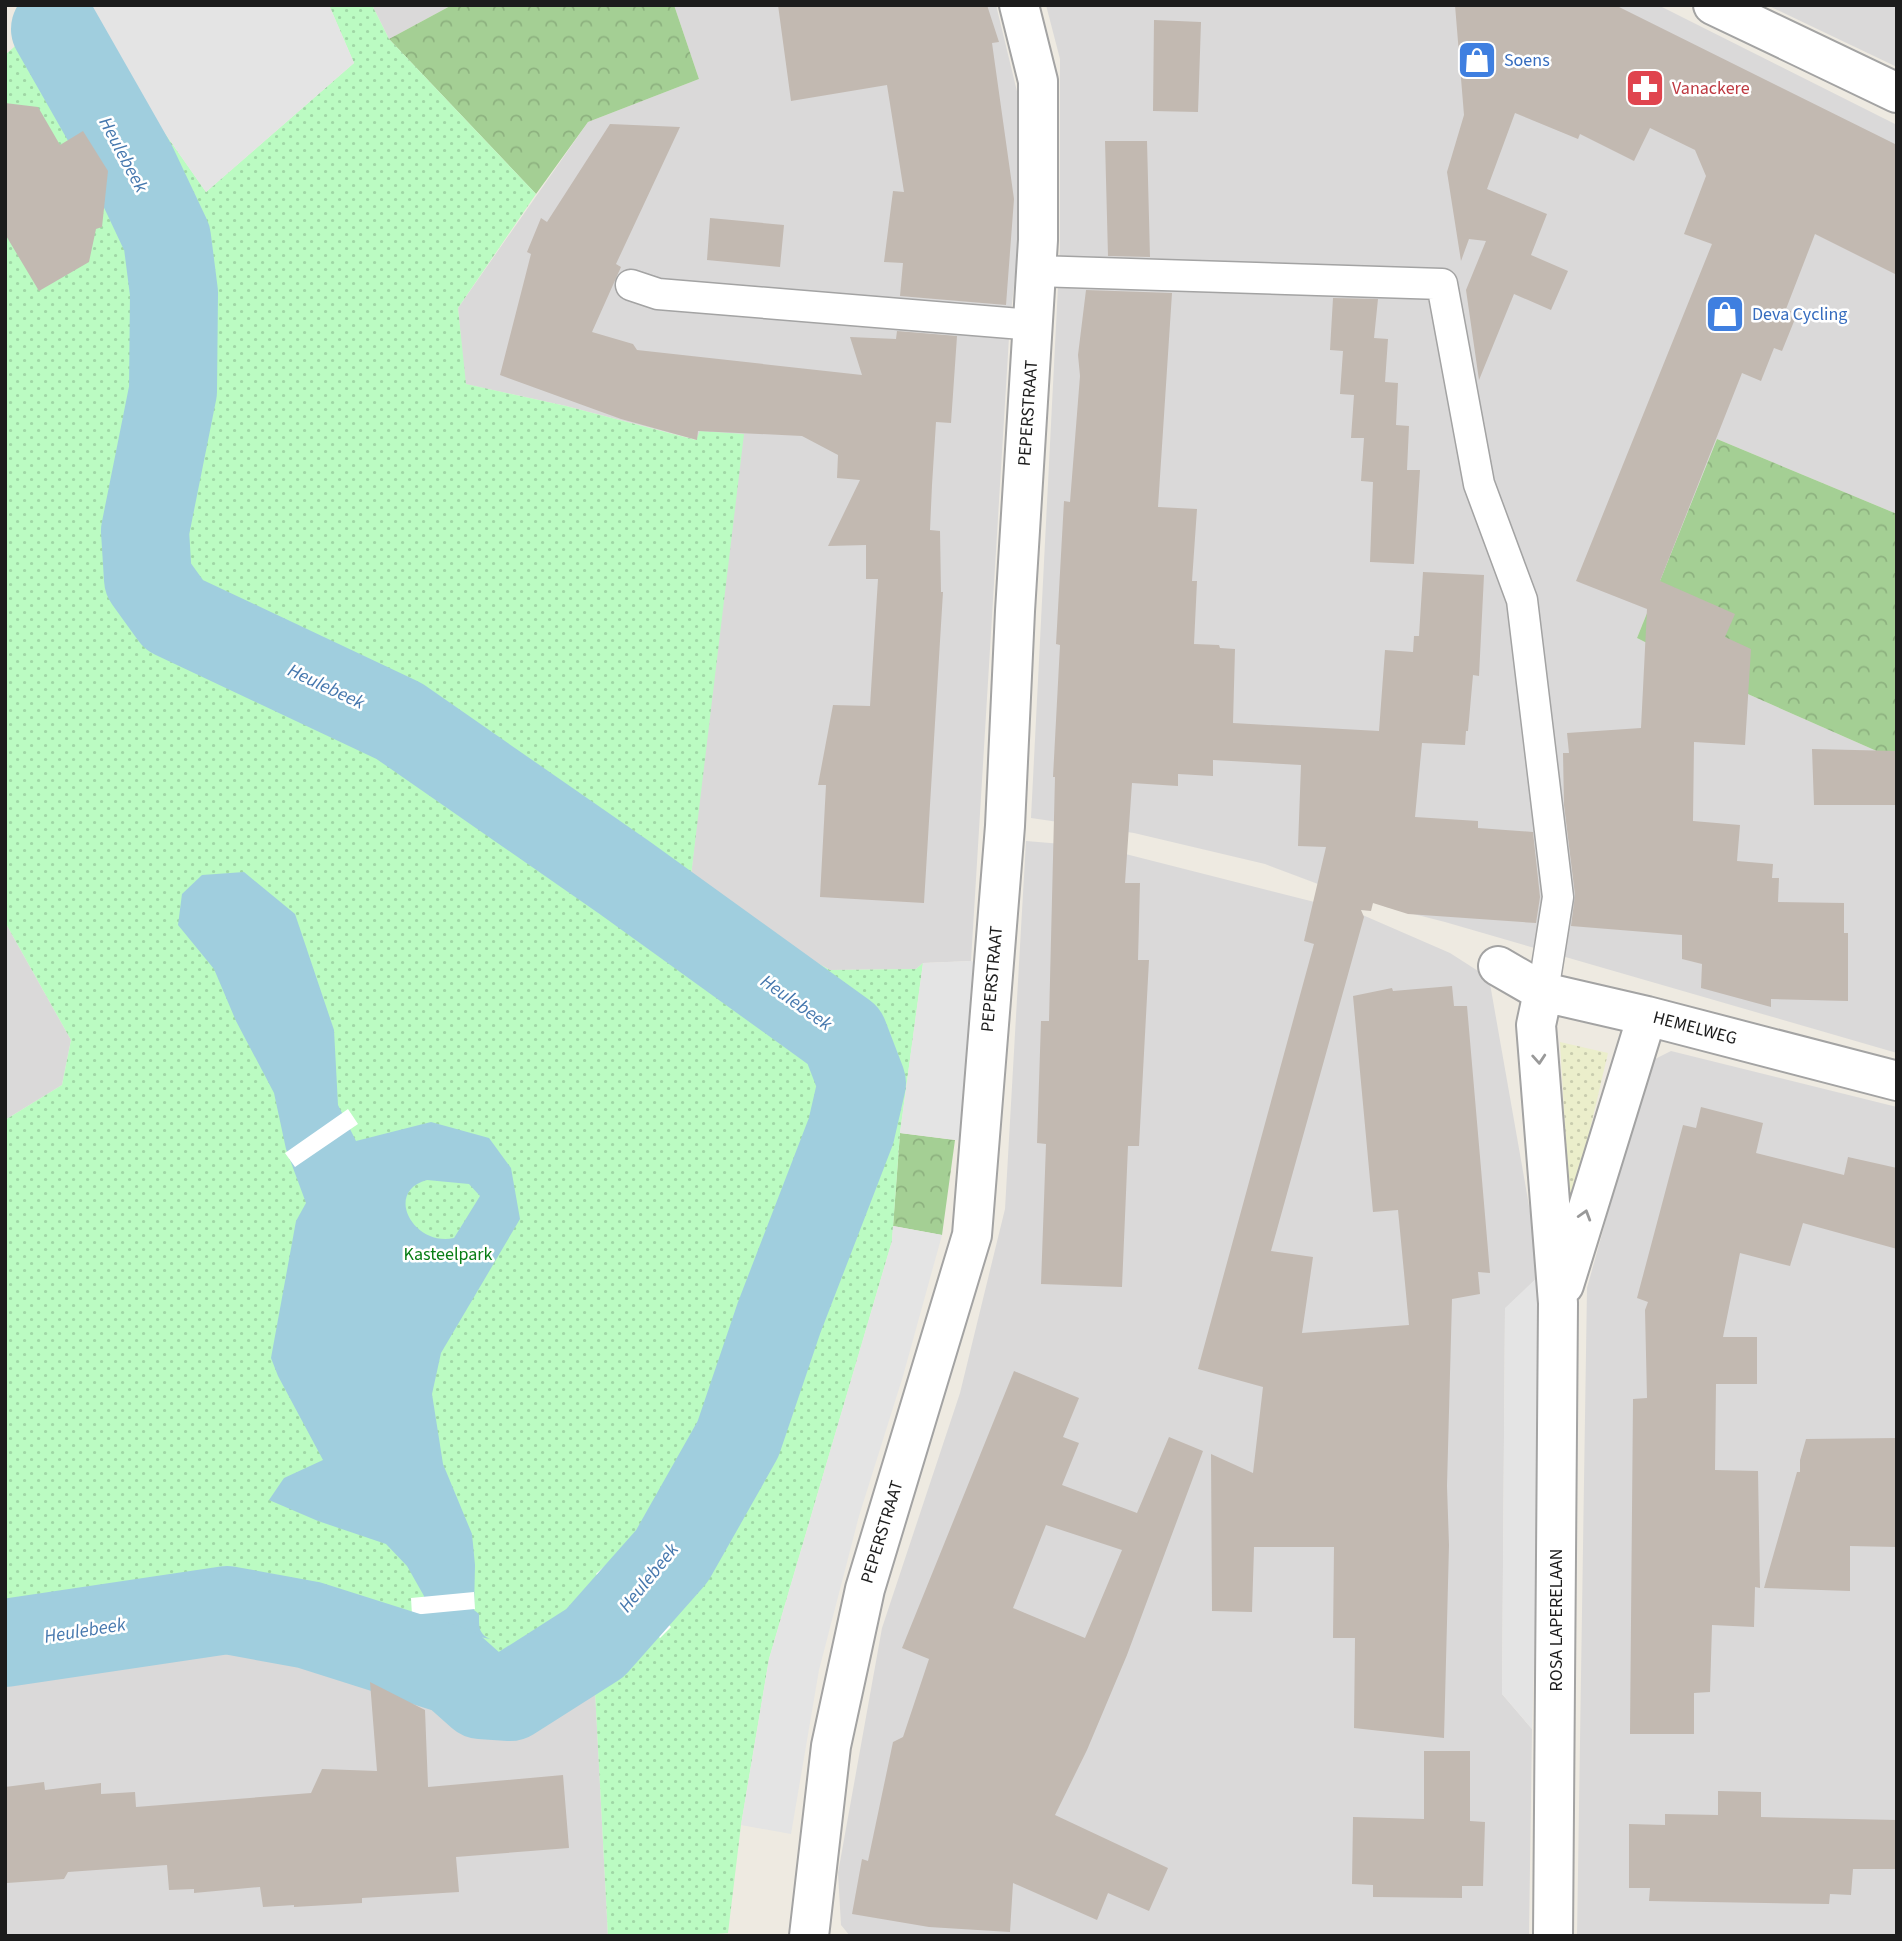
<svg xmlns="http://www.w3.org/2000/svg" width="1902" height="1941" viewBox="0 0 1902 1941" font-family="'Source Sans 3',sans-serif">
  <style>
    .residential { fill: #dad9d9 }
    .farmland { fill: url(#farmland-dots) }
    .forest { fill: url(#forest-crowns) }
    .park { fill: url(#park-dots) }
    .parking { fill: #e4e4e4 }
    .water { fill: #a0cede; fill-rule: evenodd }
    .pier { fill: #fff }
    .lines { fill: none; stroke-linecap: round; stroke-linejoin: round }
    .river { stroke: #a0cede; stroke-width: 88 }
    .building { fill: #c2b9b1; fill-rule: evenodd }
    .service-casing { stroke: #a3a3a3; stroke-width: 33 }
    .minor-casing { stroke: #a3a3a3; stroke-width: 42 }
    .tertiary-casing { stroke: #a3a3a3; stroke-width: 42 }
    .service { stroke: #fff; stroke-width: 30 }
    .minor { stroke: #fff; stroke-width: 38 }
    .tertiary { stroke: #fff; stroke-width: 38 }
    .oneway { stroke: #999 }
    .labels { text-anchor: middle; dominant-baseline: central; stroke-width: 5; stroke-linejoin: round; paint-order: stroke }
    .shop-label { font-size: 18px; fill: #366cbe; stroke: #fff; text-anchor: start }
    .health-label { font-size: 18px; fill: #be3a42; stroke: #fff; text-anchor: start }
    .street-label { font-size: 18px; fill: #1c1c1c; stroke: #fff }
    .park-label { font-size: 18px; fill: #087d14; stroke: #fff }
    .water-label { font-size: 19px; font-style: italic; fill: #4678ae; stroke: #fff }
  </style>
  <defs>
    <pattern id="farmland-dots" width="8" height="8" patternUnits="userSpaceOnUse" patternTransform="scale(1.75)"><rect width="8" height="8" fill="#ebeecb"/><path d="M2 2h.1M6 6h.1" fill="none" stroke="#c9ccae" stroke-width="1.8" stroke-linecap="round"/></pattern>
    <pattern id="forest-crowns" width="20" height="18" patternUnits="userSpaceOnUse" patternTransform="scale(1.75)"><rect width="20" height="18" fill="#a4cf94"/><path d="M2 6a3 3 0 1 1 6 0M12 15a3 3 0 1 1 6 0" fill="none" stroke="#8db17f"/></pattern>
    <pattern id="park-dots" width="8" height="8" patternUnits="userSpaceOnUse" patternTransform="scale(1.75)"><rect width="8" height="8" fill="#bbfbc2"/><path d="M2 2h.1M6 6h.1" fill="none" stroke="#a0d7a6" stroke-width="1.8" stroke-linecap="round"/></pattern>
  </defs>
  <rect width="100%" height="100%" fill="#eeeae1"/>
  <path class="residential" d="M372 5H452L389 39Z
    M674 5H996L1030 145 1010 321 971 961 923 963 916 969 830 970 779 942 691 876 705 743 697 440 566 406 465 384 458 308 588 122 699 79Z
    M1046 5H1658L1897 125V514L1717 439 1637 638 1750 695 1897 760V1053L1445 922 1386 907 1353 892 1318 884 1265 864 1134 833 1031 818 1060 247V59Z
    M1767 5H1897V67Z
    M1026 841 1098 847 1358 913 1450 953 1489 978 1541 1274 1505 1309 1502 1694 1532 1729 1529 1936H850L841 1925 838 1873 882 1628 960 1393 1005 1209Z
    M5 922 71 1040 62 1085 5 1120Z
    M1671 1051 1897 1107V1936H1577L1587 1288 1646 1076 1653 1060Z
    M256 1645 383 1672 467 1729 537 1724 595 1690 608 1936H5V1671L150 1648Z"/>
  <path class="farmland" d="M1560 1042 1608 1053 1570 1214Z"/>
  <path class="forest" d="M452 5H674L699 79 588 122 536 194 389 39Z
    M1717 439 1897 514V760L1750 695 1637 638Z
    M900 1133 955 1140 942 1235 893 1226Z"/>
  <path class="park" d="M62 5H75L206 192 354 63 329 5H372L389 39 536 194 458 308 466 384 566 406 696 440 700 431 744 434 691 876 779 942 830 970 916 969 923 963 900 1133 892 1241 769 1659 741 1825 728 1933 689 1936H608L595 1691 537 1724 499 1734 467 1729 383 1672 256 1645 150 1648 5 1671V1120L62 1085 71 1040 5 922V55Z"/>
  <path class="parking" d="M75 5H329L354 63 206 192Z
    M971 961 991 963 980 1143 900 1133 923 963Z
    M893 1226 942 1235 903 1376 859 1516 819 1670 791 1834 741 1825 769 1659 892 1241Z
    M1541 1274 1545 1301 1532 1729 1502 1694 1505 1308Z"/>
  <path class="water" d="M244 872 295 914 334 1030 338 1105 356 1141 431 1122 489 1138 511 1168 520 1219 441 1353 432 1394 443 1464 472 1534 475 1565 474 1610 479 1614C479 1627 478 1633 490 1639L399 1621 415 1619 420 1615 424 1596 407 1566 386 1544 318 1521 269 1500 284 1478 323 1460 278 1376 271 1358 296 1221 306 1203 286 1149 274 1093 236 1021 214 969 178 925 182 894 202 875ZM427 1180 469 1184 480 1196 454 1238C414 1247 383 1192 427 1180Z"/>
  <path class="pier" d="M189 235 188 281 174 284 147 301 135 314 136 268 151 265 178 248Z
    M348 1109 358 1124 295 1167 285 1153Z
    M608 1563 671 1627 660 1638 596 1574Z
    M474 1592 475 1609 412 1615 411 1598Z"/>
  <g class="lines">
    <path class="river" d="M5 1643 227 1610 309 1625 454 1671 481 1695 510 1697 595 1643 672 1556 738 1439 779 1318 851 1131 862 1083 844 1036 625 878 399 721 174 615 148 579 145 531 173 391 174 293 167 238 133 166 55 29"/>
  </g>
  <path class="building" d="M778 5H987L999 42 992 43 1014 199 1006 305 900 296 903 263 884 262 893 191 904 192 887 85 791 101Z
    M1455 5H1615L1897 145V275L1815 234 1786 309 1797 314 1782 351 1774 348 1761 381 1742 373 1660 581 1735 614 1725 637 1751 649 1745 745 1694 742 1693 821 1740 825 1737 861 1773 864 1772 878H1779L1778 902 1844 903V933H1848V1001L1771 999V1007L1701 988 1702 964 1682 959V935L1571 926 1575 895 1564 805 1563 753H1569L1567 733 1641 728 1647 609 1576 581 1712 244 1684 234 1706 176 1695 150 1650 128 1634 161 1580 134 1578 139 1515 113 1487 189 1547 214 1531 255 1568 271 1551 310 1514 294 1479 380 1466 290 1486 241 1469 239 1461 261 1447 172 1464 115Z
    M1154 20 1201 22 1198 112 1153 111Z
    M5 103 38 107 60 145 83 131 108 171 102 227 96 229 89 262 39 291 5 234Z
    M610 124 680 127 616 264 621 267 592 332 633 344 637 350 862 375 850 337 896 339 897 331 957 336 951 423 936 422 932 485 930 530 940 531 941 592H943L924 903 820 897 826 785H818L833 705 870 706 878 579H866V545L828 546 860 480 837 478 838 455 802 436 698 431 697 440 621 419 500 375 531 254 527 252 541 218 547 222Z
    M1105 141H1147L1150 257 1108 256Z
    M710 218 784 225 780 267 707 260Z
    M1086 290 1172 293 1158 507 1197 509 1192 581H1197L1194 644 1219 645 1220 648 1235 649 1233 723 1379 731 1385 650 1413 652 1414 636H1419L1423 572 1484 575 1479 676 1473 675 1468 731H1466L1465 745 1422 743 1415 817 1478 821V828L1533 832 1540 897 1536 923 1408 914 1373 903 1371 911 1361 910 1364 917 1271 1251 1313 1257 1302 1333 1409 1325 1398 1210 1373 1212 1353 996 1392 988 1393 991 1452 986 1454 1006H1467L1490 1273 1478 1272 1480 1294 1452 1299 1447 1486 1449 1545 1444 1738 1354 1728 1355 1638H1333L1334 1547H1254L1252 1612 1212 1611 1211 1454 1253 1473 1263 1387 1198 1369 1314 944 1304 941 1326 847 1298 846 1301 765 1213 760V776L1178 774V786L1132 783 1125 883H1140L1138 960H1149L1139 1146H1128L1122 1287 1041 1284 1046 1144 1037 1143 1041 1021H1049L1055 777H1053L1060 645 1056 644 1064 501 1070 502 1080 376 1078 355Z
    M1333 298 1378 299 1374 338 1388 339 1385 382 1398 383 1396 425 1409 426 1407 470H1420L1414 564 1370 562 1373 482 1361 481 1364 438H1351L1354 395 1340 394 1343 351 1330 350Z
    M1812 749 1897 751V805H1814Z
    M1701 1107 1763 1123 1756 1153 1844 1175 1848 1157 1897 1168V1249L1803 1223 1790 1266 1740 1253 1723 1337H1757V1384H1716L1715 1470 1758 1471 1760 1588 1755 1587 1754 1627 1712 1625 1710 1692 1694 1693V1734H1630L1633 1399 1647 1398 1645 1310 1648 1302 1637 1298 1683 1125 1696 1128Z
    M1014 1371 1079 1398 1063 1437 1079 1443 1062 1485 1137 1513 1169 1437 1203 1451 1127 1655 1087 1750 1055 1815 1168 1868 1149 1911 1108 1893 1097 1920 1013 1883 1010 1932 929 1927 852 1914 862 1859 868 1861 893 1742 903 1737 929 1659 902 1648ZM1046 1525 1122 1550 1085 1638 1013 1608Z
    M1897 1438V1547L1850 1546V1591L1764 1588 1797 1472H1800V1460L1806 1439Z
    M370 1682 425 1710 428 1787 563 1775 569 1848 456 1857 459 1892 362 1898V1903L294 1907V1905L263 1907 260 1887 194 1893V1889L169 1890 167 1865 68 1872 64 1879 7 1883 5 1787 44 1782 45 1790 101 1783V1794L135 1792 136 1807 311 1793 322 1769 377 1771Z
    M1424 1751H1470V1821L1485 1822 1483 1886H1462V1898L1373 1897V1885L1352 1884 1353 1817 1424 1819Z
    M1718 1791 1761 1792V1817L1897 1820V1869H1853L1851 1895 1830 1894 1829 1904 1649 1901 1650 1888H1629V1824L1665 1825V1814L1718 1815Z"/>
  <g class="lines">
    <g class="service-casing">
      <path id="service" d="M1036 271 1442 284 1479 484 1522 600 1558 897 1543 992
        M631 285 658 294 1033 325"/>
    </g>
    <g class="minor-casing">
      <path id="minor" d="M1498 966 1543 992 1647 1016 1897 1081
        M1543 992 1536 1025 1558 1303 1553 1936
        M1564 1285 1647 1016
        M809 1936 831 1746 865 1589 972 1235 1005 826 1015 611 1038 240V81L1019 5"/>
    </g>
    <g class="tertiary-casing">
      <path id="tertiary" d="M1713 5 1897 93"/>
    </g>
    <use href="#service" class="service"/>
    <use href="#minor" class="minor"/>
    <use href="#tertiary" class="tertiary"/>
  </g>
  <defs><path id="oneway-chevron" d="M-2-3.5L2.5 0L-2 3.5" fill="none" stroke-width="1.6" stroke-linecap="round" stroke-linejoin="round" transform="scale(1.75)"/></defs>
  <g class="oneway">
    <use href="#oneway-chevron" transform="translate(1539 1059) rotate(86)"/>
    <use href="#oneway-chevron" transform="translate(1585 1215) rotate(-73)"/>
  </g>
  <defs>
    <g id="shop-square" transform="scale(2.0125)"><rect x="-9" y="-9" width="18" height="18" rx="4" fill="#3f7fe0" stroke="#fff"/><path d="M-5-2.5h2.3a2.7 3.5 0 0 1 5.4 0H5L5.5 6h-11ZM-1.5-2.5h3a1.5 2.3 0 0 0-3 0Z" fill="#fff"/></g>
    <g id="pharmacy-square" transform="scale(2.0125)"><rect x="-9" y="-9" width="18" height="18" rx="4" fill="#e0444e" stroke="#fff"/><path d="M-2-6h4v4h4v4h-4v4h-4v-4h-4v-4h4Z" fill="#fff"/></g>
  </defs>
  <g fill-rule="evenodd">
    <use href="#shop-square" x="1477" y="60"/>
    <use href="#pharmacy-square" x="1645" y="88"/>
    <use href="#shop-square" x="1725" y="314"/>
  </g>
  <g class="labels">
    <g class="shop-label">
      <text x="1504" y="60">Soens</text>
      <text x="1752" y="314">Deva Cycling</text>
    </g>
    <g class="health-label">
      <text x="1672" y="88">Vanackere</text>
    </g>
    <g class="street-label">
      <text transform="translate(1028 413) rotate(-86)">PEPERSTRAAT</text>
      <text transform="translate(992 979) rotate(-85)">PEPERSTRAAT</text>
      <text transform="translate(1695 1028) rotate(15)">HEMELWEG</text>
      <text transform="translate(882 1532) rotate(-73)">PEPERSTRAAT</text>
      <text transform="translate(1556 1620) rotate(-90)">ROSA LAPERELAAN</text>
    </g>
    <g class="park-label">
      <text x="448" y="1254">Kasteelpark</text>
    </g>
    <g class="water-label">
      <text transform="translate(123 155) rotate(62)">Heulebeek</text>
      <text transform="translate(326 687) rotate(25)">Heulebeek</text>
      <text transform="translate(796 1003) rotate(35)">Heulebeek</text>
      <text transform="translate(649 1578) rotate(-51)">Heulebeek</text>
      <text transform="translate(85 1631) rotate(-9)">Heulebeek</text>
    </g>
  </g>
  <rect width="1902" height="1941" fill="none" stroke="#1c1c1c" stroke-width="14"/>
</svg>
